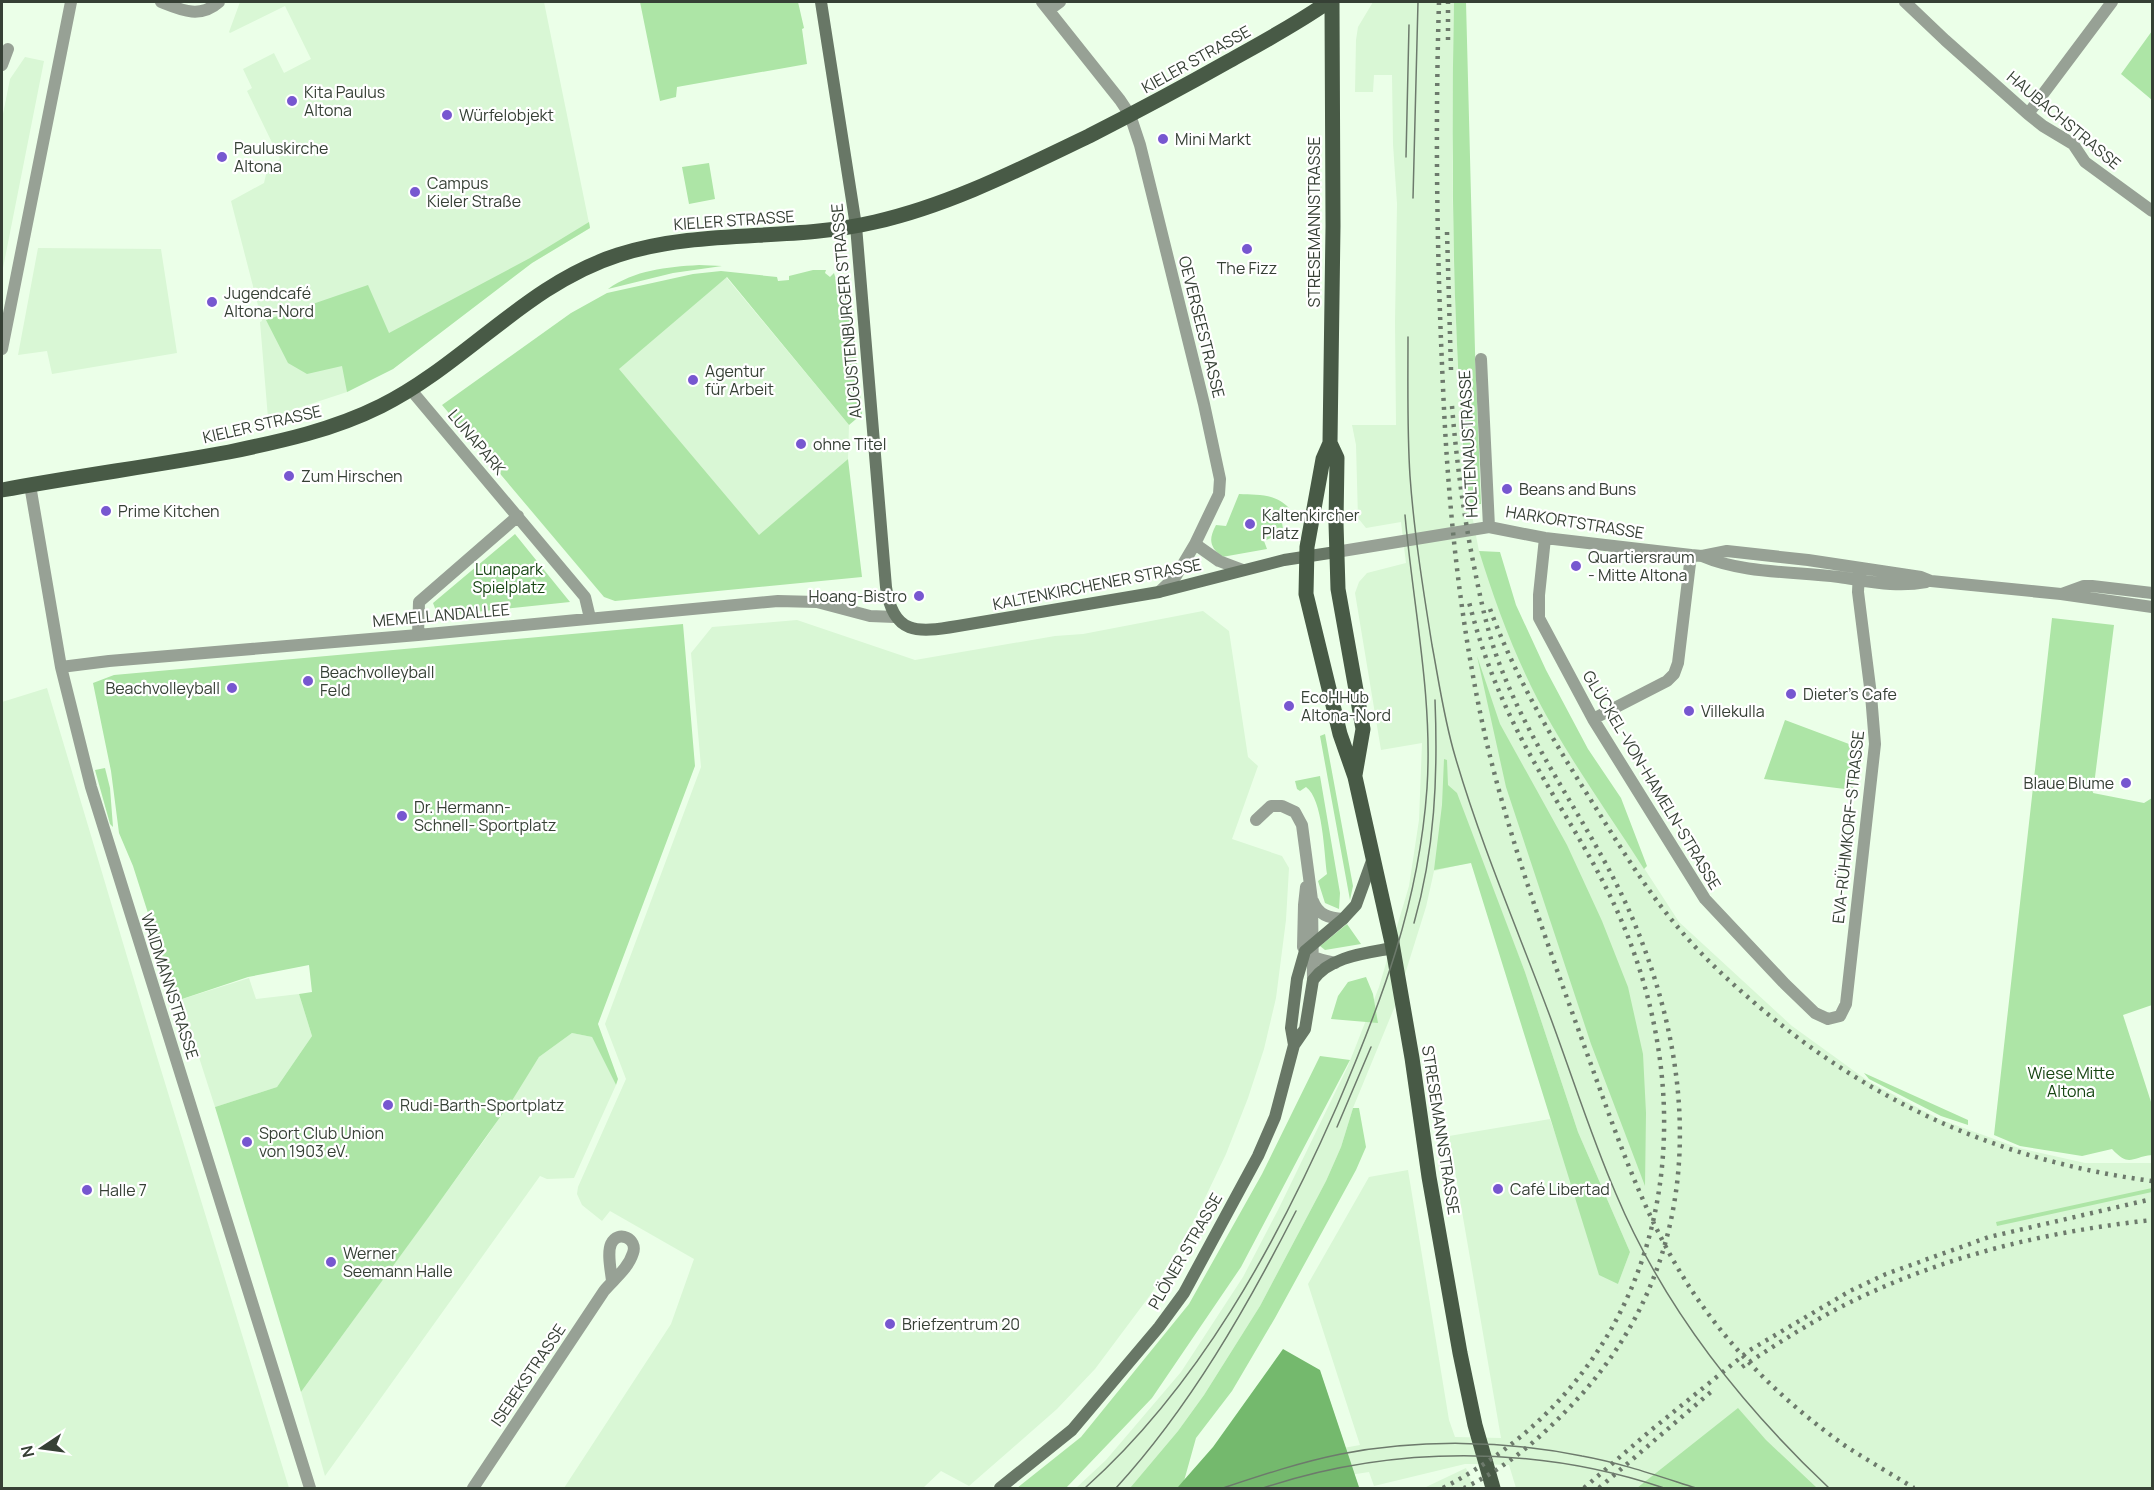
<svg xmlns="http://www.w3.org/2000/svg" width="2154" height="1490" viewBox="0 0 2154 1490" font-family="Manrope,sans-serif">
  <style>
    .built { fill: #d9f7d5 }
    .green { fill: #ade5a6 }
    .water { fill: #74b96d }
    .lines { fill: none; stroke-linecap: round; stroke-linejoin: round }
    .street { stroke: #97a195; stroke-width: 12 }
    .secondary { stroke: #687766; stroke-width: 12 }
    .primary { stroke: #485a46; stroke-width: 15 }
    .tram { stroke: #6d7a6c; stroke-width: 1.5 }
    .rail { stroke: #6d7a6c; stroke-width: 4.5; stroke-dasharray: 3 6; stroke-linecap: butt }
    .poi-dot { fill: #7757d0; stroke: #fff; stroke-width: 2 }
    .labels { text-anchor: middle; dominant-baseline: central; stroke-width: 4.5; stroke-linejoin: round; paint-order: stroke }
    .street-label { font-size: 16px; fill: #364035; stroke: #fff }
    .poi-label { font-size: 16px; fill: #364035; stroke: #fff; text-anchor: start }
    .park-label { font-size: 16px; fill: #174613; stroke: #fff }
  </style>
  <rect width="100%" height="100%" fill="#ebffe8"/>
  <path class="built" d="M240 2H544L590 228 532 263 393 369 347 392 268 418 260 322 262 321 231 201 264 183 268 166 280 159 247 91 252 88 243 69 274 53 284 73 311 59 285 6 230 33 229 32Z
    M1373 2H1454L1452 161 1454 267 1458 371 1470 505 1479 551 1554 729 1679 922 1792 1026 1868 1081 1939 1119 2019 1148 2085 1163H2152V1488H1516L1509 1465 1478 1464H1465L1374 1486 1369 1472 1343 1476 1321 1452 1360 1445 1308 1284 1369 1177 1408 1170 1449 1420 1455 1437 1501 1438 1449 1136 1550 1119 1567 1167 1618 1284 1630 1252 1578 1132 1525 972 1481 860 1434 871 1426 907 1395 1006 1353 1108 1341 1147 1326 1181 1260 1306 1204 1395 1178 1431 1130 1488H1076L1106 1460 1181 1372 1243 1277 1278 1210 1348 1066 1379 987 1409 886 1419 820 1422 743 1381 750 1355 593 1359 582 1367 573 1406 563 1401 522 1366 528 1358 518 1356 445 1352 425H1396L1395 322 1397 204 1393 144 1392 75H1374L1373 92H1355L1356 40 1358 27Z
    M25 57 44 61 3 268 2 119 10 79Z
    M38 248 161 249 177 353 52 374 47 351 18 355Z
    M726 277 849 425 848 459 759 536 618 369Z
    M1203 611 1229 631 1248 757 1258 766 1232 839 1282 856 1289 868 1286 920 1276 998 1264 1049 1248 1098 1226 1154 1194 1221 1151 1294 1095 1369 1057 1409 969 1486 941 1471 923 1488H564L671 1324 694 1259 610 1211 602 1221 582 1205 577 1194 578 1187 626 1079 605 1024 701 767 691 653 712 627 797 620 915 660 1055 636 1083 634Z
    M47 688 154 1047 289 1488H2V702Z
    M249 978 256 999 299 994 312 1036 277 1087 215 1107 195 1045 191 1046 176 1001Z
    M572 1033 592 1037 616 1085 574 1178 547 1179 540 1176 325 1476 301 1392 488 1135 539 1057Z
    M1466 1468 1474 1488H1424Z"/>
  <path class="green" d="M640 2H798L804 28 802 29 807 64 677 87 676 97 660 101Z
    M1454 2H1466L1475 351 1481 504 1470 505C1460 436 1458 366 1455 297 1452 198 1452 100 1454 2Z
    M2152 31V100L2121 74Z
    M709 163 715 199 689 204 682 167Z
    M589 222 590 228 532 263 393 369 347 392 342 366 307 374 288 363 266 320 368 285 389 333 530 258Z
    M699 265 722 266 673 273 608 289C635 270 666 267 699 265Z
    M813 270H826L825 273 830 277 834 273 837 283 849 282 862 414 849 425 727 277 619 369 759 535 848 459 862 577 615 601 604 597 442 405 571 313 607 293 693 274 721 271 777 277 778 281 789 280V276Z
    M1239 494C1257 495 1275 493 1289 508V515L1282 522 1283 529 1281 533 1274 534 1271 538 1264 541 1267 549 1222 557C1210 547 1208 540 1216 525L1226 526Z
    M515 534 570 602 438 616 433 603Z
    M1479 551 1500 552 1516 605 1546 670 1588 749 1621 798 1647 866 1644 869C1614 822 1582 777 1554 729 1521 673 1498 612 1479 551Z
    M2052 618 2114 625 2093 793 2144 803 2152 798V1005L2123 1015 2152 1105V1155C2131 1157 2130 1168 2112 1149L2082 1156 2020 1146 1994 1135Z
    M683 624 695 766 598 1024 618 1079 616 1085 592 1037 572 1033 539 1057 513 1099 428 1218 301 1392 215 1107 277 1087 312 1036 299 994 312 992 309 965 248 977 176 1001 133 866 119 833 111 771 93 683 114 675Z
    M1477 656 1500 724 1567 845 1602 921 1628 987 1643 1054 1646 1113 1645 1186 1591 1044 1506 787Z
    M1785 720 1857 747 1853 790 1764 779Z
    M1325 734 1353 886 1350 900 1320 736Z
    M1444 759 1447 760 1448 785 1457 793 1525 972 1578 1132 1630 1252 1618 1284 1599 1275 1471 863 1434 870 1442 805Z
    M105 768 110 788 113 827 110 824 95 770Z
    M1320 776 1340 893 1339 909 1325 903 1318 881 1327 874C1324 853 1323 799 1306 787L1300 791 1297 789 1295 781Z
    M1347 924 1361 944 1325 950 1320 946Z
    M1366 977 1373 994 1378 1023 1331 1019 1338 996 1348 982Z
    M1320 1056 1350 1060 1241 1267 1152 1398 1066 1488H1017L1081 1437 1189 1304 1262 1174Z
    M1864 1073 1968 1120V1125L1941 1116 1869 1079Z
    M1353 1108H1359L1366 1147 1356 1170 1275 1318 1232 1391 1196 1438 1184 1481 1177 1488H1130L1178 1431 1204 1395 1260 1306 1326 1181 1341 1147Z
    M2152 1188V1192L1997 1226 1996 1222Z
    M1738 1408 1766 1440 1817 1488H1637Z"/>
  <path class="water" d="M1283 1349 1320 1370 1359 1487 1177 1488 1213 1447Z"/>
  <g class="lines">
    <path class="street" d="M161 2C181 10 200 19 219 2
      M1042 2 1120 100 1130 115 1140 145 1204 404 1220 479 1219 494 1195 544 1176 576 1159 592
      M1905 2 1945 40 2028 114 2043 126 2073 144 2085 162 2152 211
      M1049 10 1060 2
      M2 65 8 49
      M2028 114 2112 2
      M2 349 71 2
      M1481 359 1489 527
      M411 390 585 597 590 618
      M30 485 61 667 91 787 310 1488
      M1545 538 1539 595V618L1593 719 1705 899 1785 984 1815 1013 1828 1019 1840 1016 1846 1004 1875 744 1871 695 1858 592 1859 569
      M1195 544 1219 561 1243 570
      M1336 552 1489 527 1545 538 1691 555 1702 556 1727 551 1808 560 1921 577 1931 581 2061 594 2152 607
      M1702 556C1744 574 1793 571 1839 577 1868 581 1896 588 1926 582
      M2062 594 2084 586H2092L2152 593
      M418 635 419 602 518 516
      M61 667 109 661 418 635 778 601 817 602 870 616 895 617
      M1593 719 1667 681 1674 674 1678 663 1691 555
      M1256 820 1271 806H1282L1295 812 1302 825 1312 900 1313 980
      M1306 887 1304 905 1303 947C1310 959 1323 960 1335 963
      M1313 901C1318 915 1329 918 1343 919
      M473 1488 604 1291C614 1279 628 1269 633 1253 638 1239 618 1229 611 1244 607 1253 611 1271 612 1281"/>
    <path class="secondary" d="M821 2 856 226 886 587C893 635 917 633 958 626L1159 592 1284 560 1336 552
      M1294 1045 1291 1028 1297 979 1305 951 1343 919 1356 905 1373 858
      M1000 1488 1072 1430 1159 1327 1184 1293 1258 1156 1275 1117 1294 1045 1305 1029 1313 980C1330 956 1367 953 1393 948"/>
    <path class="primary" d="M1332 2 1333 226 1330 443 1323 459 1307 547 1306 594 1340 734 1355 777 1392 943 1412 1058 1429 1177 1460 1353 1475 1425 1493 1488
      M1330 443 1337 458 1336 523 1338 589 1363 729 1355 775
      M2 490C77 476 154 466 229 452 282 441 333 430 381 406 465 364 527 284 618 255 702 228 789 242 875 222 950 205 1020 169 1089 136 1136 112 1183 87 1229 61 1263 42 1297 24 1328 2"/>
    <path class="tram" d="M1406 157 1409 25
      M1413 198 1418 2
      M1408 337C1408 383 1407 430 1410 476 1414 532 1423 589 1432 645 1439 682 1444 719 1455 756 1480 842 1516 926 1548 1011 1571 1072 1590 1134 1616 1194 1664 1308 1740 1404 1829 1488
      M1414 923C1435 850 1438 775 1435 700
      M1337 1127 1371 1047
      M1085 1488C1199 1386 1276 1245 1337 1106 1382 1001 1419 903 1427 788 1433 696 1413 606 1405 515
      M1116 1488C1190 1407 1246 1309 1296 1211
      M1223 1488C1262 1475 1301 1462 1341 1454 1419 1439 1504 1440 1582 1456 1621 1463 1658 1476 1696 1488
      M1263 1488C1392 1445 1536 1445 1664 1488"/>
    <path class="rail" d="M1439 2C1435 130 1437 259 1443 387 1448 506 1460 627 1487 744 1512 848 1549 948 1585 1048 1618 1138 1647 1230 1704 1308 1742 1361 1791 1407 1844 1445 1867 1460 1891 1474 1914 1488
      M1448 40V2
      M1447 232 1451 370
      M1452 406C1456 455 1462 503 1471 551 1479 591 1486 630 1501 668 1535 756 1594 830 1631 915 1705 1087 1704 1272 1565 1412 1536 1442 1502 1470 1464 1488
      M1490 609C1516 679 1554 742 1594 805 1621 848 1648 893 1681 931 1704 958 1730 982 1757 1005 1873 1104 2001 1161 2152 1181
      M1742 1367C1772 1347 1803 1327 1835 1310 1934 1258 2042 1232 2152 1220
      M1443 1488C1658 1376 1713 1137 1622 922 1593 853 1548 793 1515 726 1495 686 1480 645 1469 602
      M1584 1488 1650 1431 1750 1350 1850 1291 1886 1274 1989 1237 2152 1199
      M1599 1488 1712 1391"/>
  </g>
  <g class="poi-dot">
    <circle cx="292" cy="101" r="6"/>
    <circle cx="447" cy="115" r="6"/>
    <circle cx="1163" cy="139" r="6"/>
    <circle cx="222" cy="157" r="6"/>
    <circle cx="415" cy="192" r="6"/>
    <circle cx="1247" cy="249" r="6"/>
    <circle cx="212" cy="302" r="6"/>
    <circle cx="693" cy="380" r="6"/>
    <circle cx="801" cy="444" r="6"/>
    <circle cx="289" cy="476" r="6"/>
    <circle cx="1507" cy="489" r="6"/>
    <circle cx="106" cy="511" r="6"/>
    <circle cx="1250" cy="524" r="6"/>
    <circle cx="1576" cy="566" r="6"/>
    <circle cx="919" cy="596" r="6"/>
    <circle cx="308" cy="681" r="6"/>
    <circle cx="232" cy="688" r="6"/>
    <circle cx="1791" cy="694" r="6"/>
    <circle cx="1289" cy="706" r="6"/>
    <circle cx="1689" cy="711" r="6"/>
    <circle cx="2126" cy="783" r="6"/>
    <circle cx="402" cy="816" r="6"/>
    <circle cx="388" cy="1105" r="6"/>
    <circle cx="247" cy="1142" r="6"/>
    <circle cx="1498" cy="1189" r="6"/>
    <circle cx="87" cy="1190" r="6"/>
    <circle cx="331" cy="1262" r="6"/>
    <circle cx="890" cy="1324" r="6"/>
  </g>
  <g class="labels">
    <g class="street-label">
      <text transform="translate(1196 59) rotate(-29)">KIELER STRASSE</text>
      <text transform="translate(2064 120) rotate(40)">HAUBACHSTRASSE</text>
      <text transform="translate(734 220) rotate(-4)">KIELER STRASSE</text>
      <text transform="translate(1314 222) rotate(-90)">STRESEMANNSTRASSE</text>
      <text transform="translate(846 311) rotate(-95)">AUGUSTENBURGER STRASSE</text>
      <text transform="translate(1202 327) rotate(76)">OEVERSEESTRASSE</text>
      <text transform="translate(262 424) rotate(-13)">KIELER STRASSE</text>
      <text transform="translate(477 442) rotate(50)">LUNAPARK</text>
      <text transform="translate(1468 444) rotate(-93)">HOLTENAUSTRASSE</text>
      <text transform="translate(1575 522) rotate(9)">HARKORTSTRASSE</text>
      <text transform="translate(1097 584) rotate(-11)">KALTENKIRCHENER STRASSE</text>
      <text transform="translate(441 615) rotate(-5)">MEMELLANDALLEE</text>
      <text transform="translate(1652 780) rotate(59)">GLÜCKEL-VON-HAMELN-STRASSE</text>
      <text transform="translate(1848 827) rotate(-84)">EVA-RÜHMKORF-STRASSE</text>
      <text transform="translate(170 986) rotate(72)">WAIDMANNSTRASSE</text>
      <text transform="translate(1441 1130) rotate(81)">STRESEMANNSTRASSE</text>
      <text transform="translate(1185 1251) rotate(-60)">PLÖNER STRASSE</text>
      <text transform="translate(528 1375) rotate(-56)">ISEBEKSTRASSE</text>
    </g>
    <g class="poi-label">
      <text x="304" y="92">Kita Paulus<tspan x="304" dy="18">Altona</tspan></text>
      <text x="459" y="115">Würfelobjekt</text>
      <text x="1175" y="139">Mini Markt</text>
      <text x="234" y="148">Pauluskirche<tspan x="234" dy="18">Altona</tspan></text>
      <text x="427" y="183">Campus<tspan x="427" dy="18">Kieler Straße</tspan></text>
      <text x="1247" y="268" text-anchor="middle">The Fizz</text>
      <text x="224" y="293">Jugendcafé<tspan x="224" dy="18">Altona-Nord</tspan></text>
      <text x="705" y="371">Agentur<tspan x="705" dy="18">für Arbeit</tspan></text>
      <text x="813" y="444">ohne Titel</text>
      <text x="301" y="476">Zum Hirschen</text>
      <text x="1519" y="489">Beans and Buns</text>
      <text x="118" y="511">Prime Kitchen</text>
      <text x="1262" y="515">Kaltenkircher<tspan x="1262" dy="18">Platz</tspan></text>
      <text x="1588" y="557">Quartiersraum<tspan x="1588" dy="18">- Mitte Altona</tspan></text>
      <text x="907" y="596" text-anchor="end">Hoang-Bistro</text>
      <text x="320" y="672">Beachvolleyball<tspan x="320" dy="18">Feld</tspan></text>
      <text x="220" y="688" text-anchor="end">Beachvolleyball</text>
      <text x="1803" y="694">Dieter's Cafe</text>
      <text x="1301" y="697">EcoHHub<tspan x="1301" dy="18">Altona-Nord</tspan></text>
      <text x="1701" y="711">Villekulla</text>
      <text x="2114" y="783" text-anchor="end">Blaue Blume</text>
      <text x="414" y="807">Dr. Hermann-<tspan x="414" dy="18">Schnell- Sportplatz</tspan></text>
      <text x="400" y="1105">Rudi-Barth-Sportplatz</text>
      <text x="259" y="1133">Sport Club Union<tspan x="259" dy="18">von 1903 eV.</tspan></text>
      <text x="1510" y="1189">Café Libertad</text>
      <text x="99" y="1190">Halle 7</text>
      <text x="343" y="1253">Werner<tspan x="343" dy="18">Seemann Halle</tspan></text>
      <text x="902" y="1324">Briefzentrum 20</text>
    </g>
    <g class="park-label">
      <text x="509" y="569">Lunapark<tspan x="509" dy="18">Spielplatz</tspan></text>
      <text x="2071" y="1073">Wiese Mitte<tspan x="2071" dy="18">Altona</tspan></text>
    </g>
  </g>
  <rect width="2154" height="1490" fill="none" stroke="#364035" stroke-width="6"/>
  <g transform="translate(42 1448) rotate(257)" stroke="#ffffff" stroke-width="4.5" paint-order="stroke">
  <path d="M0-4.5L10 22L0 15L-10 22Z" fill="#364035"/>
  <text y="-9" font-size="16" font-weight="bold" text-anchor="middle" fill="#364035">N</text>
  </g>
</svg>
